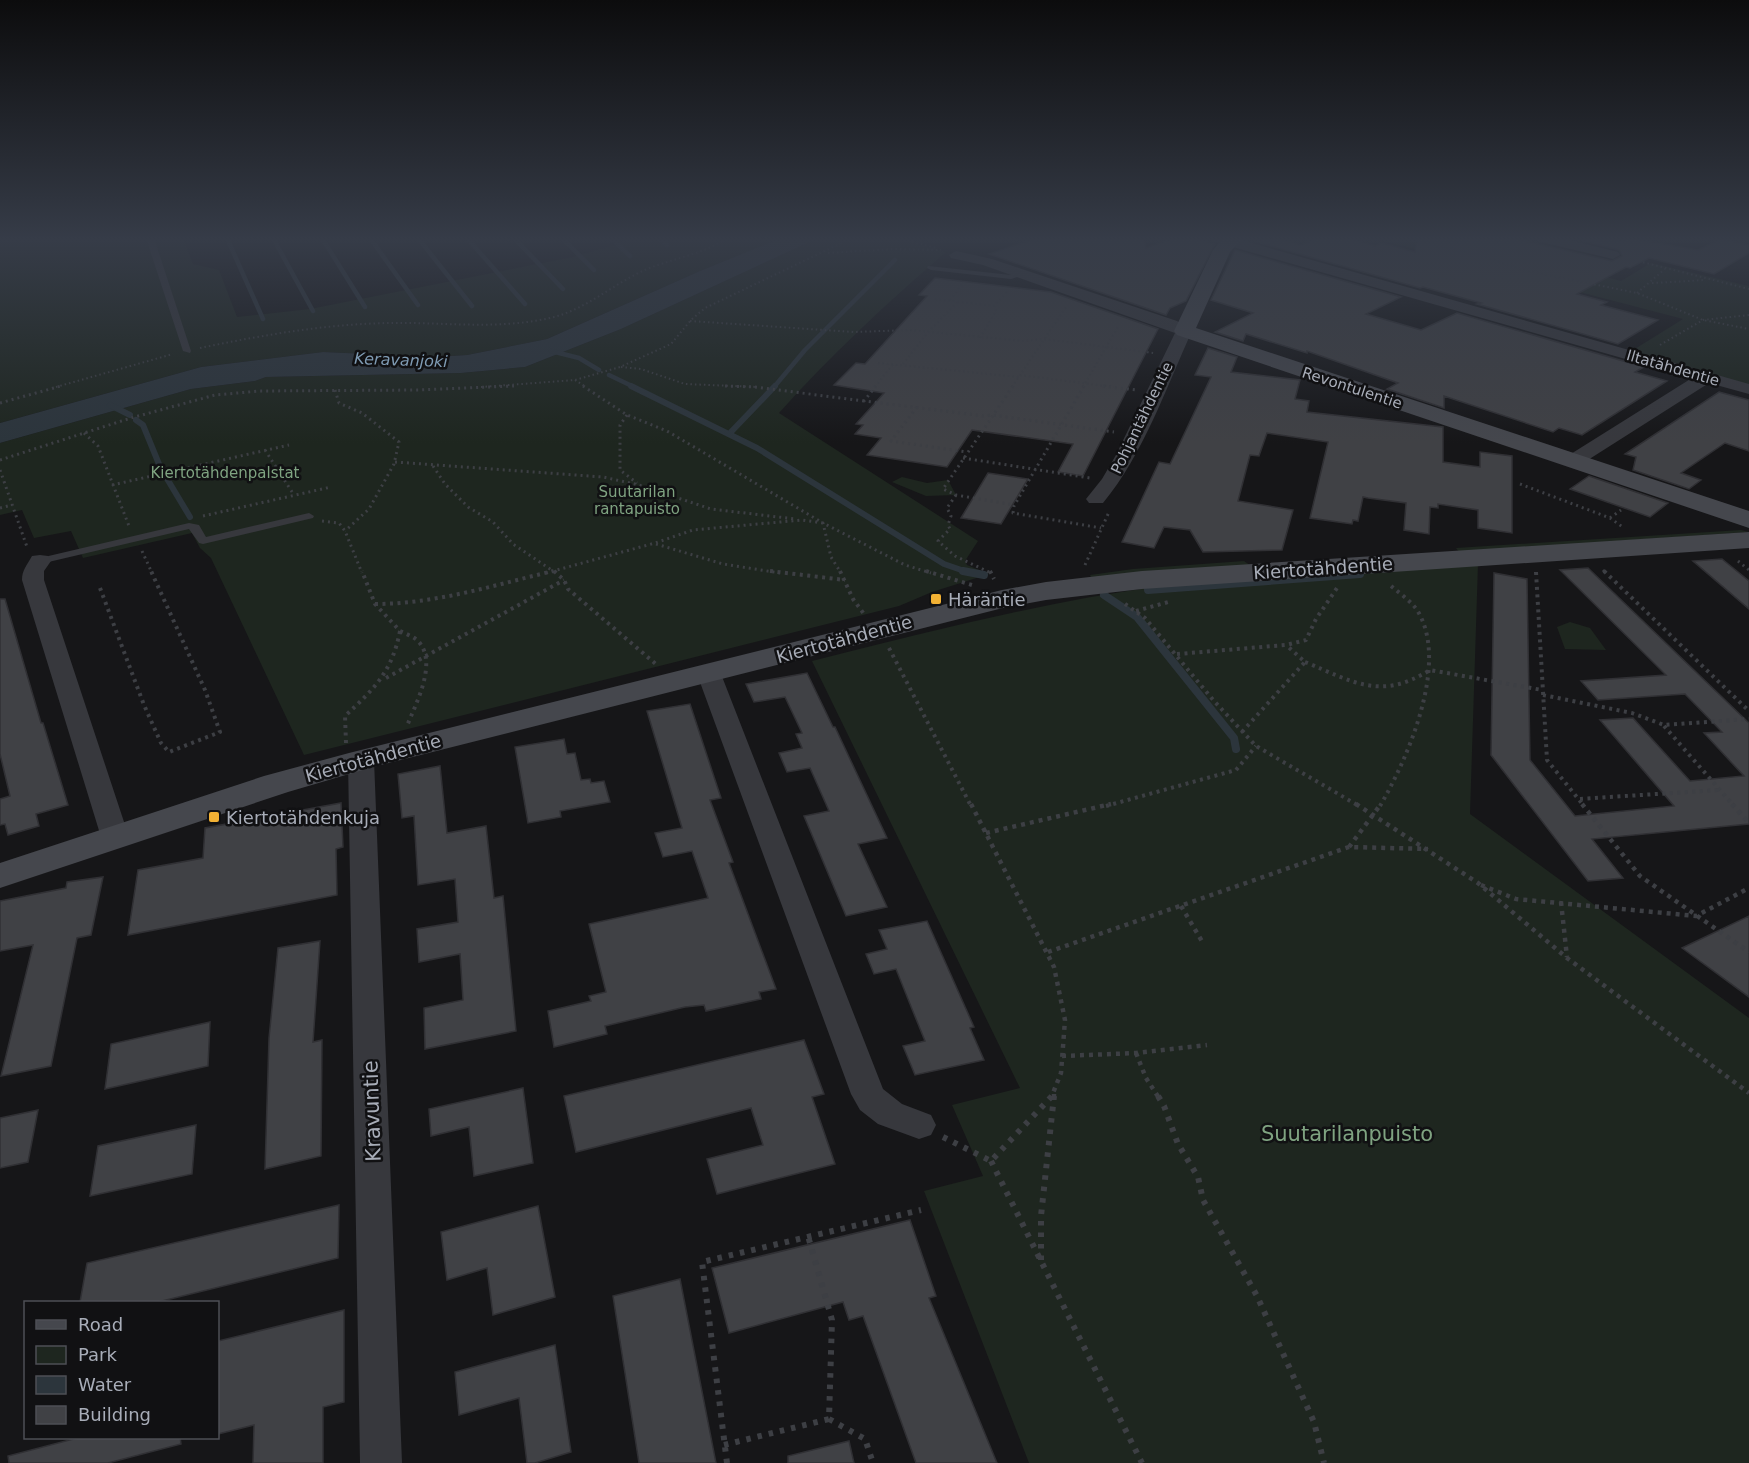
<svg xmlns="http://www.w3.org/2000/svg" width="1749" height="1463" viewBox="0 0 1749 1463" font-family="'DejaVu Sans',sans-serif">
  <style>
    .green { fill: #1e261f }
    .water { fill: #2c353c }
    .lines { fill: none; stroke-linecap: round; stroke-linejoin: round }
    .stream-far2 { stroke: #2c353c; stroke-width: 4.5 }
    .stream-far1 { stroke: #2c353c; stroke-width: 6 }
    .stream { stroke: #2c353c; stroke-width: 8 }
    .building { fill: #404145; stroke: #303034; stroke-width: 1.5 }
    .path-far4 { stroke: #3d3f44; stroke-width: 2; stroke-dasharray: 1.5 3; stroke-linecap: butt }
    .path-far3 { stroke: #3d3f44; stroke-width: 3; stroke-dasharray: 2 4; stroke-linecap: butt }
    .path-far2 { stroke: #3d3f44; stroke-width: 4; stroke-dasharray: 3 4.5; stroke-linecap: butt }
    .path-far1 { stroke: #3d3f44; stroke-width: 4.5; stroke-dasharray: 4 5; stroke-linecap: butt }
    .path { stroke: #3d3f44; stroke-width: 6; stroke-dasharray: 4.5 7; stroke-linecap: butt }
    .lane { fill: #37383d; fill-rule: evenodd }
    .street { fill: #37383d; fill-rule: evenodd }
    .secondary { fill: #45474d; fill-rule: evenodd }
    .poi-dot { fill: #f2b134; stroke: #111113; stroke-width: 2 }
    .labels { text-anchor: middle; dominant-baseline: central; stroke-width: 5; stroke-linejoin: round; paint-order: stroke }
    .far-street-label { font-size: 15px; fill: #a8adb8; stroke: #111113 }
    .far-park-label { font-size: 15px; fill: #7fa381; stroke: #111113 }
    .far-water-label { font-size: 16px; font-style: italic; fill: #7f9bb3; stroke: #111113 }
    .street-label { font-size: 18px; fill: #a8adb8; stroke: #111113 }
    .poi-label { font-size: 18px; fill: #a8adb8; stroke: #111113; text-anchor: start }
    .near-street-label { font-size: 21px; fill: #a8adb8; stroke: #111113 }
    .near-park-label { font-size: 21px; fill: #7fa381; stroke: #111113 }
  </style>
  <rect width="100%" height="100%" fill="#161618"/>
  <path class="green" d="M0 238H183L193 264 219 270 237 317 310 309 573 257 639 238H781L700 271 547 339 467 355 435 357 323 352 201 367 0 423Z
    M818 238H915L912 243 946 252C887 303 831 355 779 413L978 541 965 561 967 565 989 574 932 592 899 606 304 755 211 558 200 548 192 533 83 558 71 531 34 538 22 510 0 515V443L191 389 255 381 266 377 461 373 525 367 621 329Z
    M1373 238H1452L1621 281 1651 263 1749 286V386L1630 352 1683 319Z
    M902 477 927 483 948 480 956 495 926 496 892 482Z
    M1741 530 1749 532 1459 552 1456 548Z
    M1244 561 1251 566 1092 579 1090 575 1133 569Z
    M1478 564 1470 814 1749 1018V1463H1029L924 1191 983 1176 952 1105 1020 1088 812 661C928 632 1043 602 1161 586Z
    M1570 622 1590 628 1606 650 1565 649 1557 627Z"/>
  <path class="water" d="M781 238H818L621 329 525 367 461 373 266 377 255 381 191 389 0 443V423L201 367 323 352 435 357 467 355 547 339 700 271Z"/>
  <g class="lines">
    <path class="stream-far2" d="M227 238 263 319
      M273 238 313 311
      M322 238 365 307
      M370 238 418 305
      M418 238 472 306
      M467 238 525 304
      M514 238 563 289
      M562 238 594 270
      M611 238 630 256
      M659 238 667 245
      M551 351 579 358 599 370
      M609 375 634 387
      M774 387 805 350 895 260"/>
    <path class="stream-far1" d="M631 386 757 448 944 564 970 573
      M110 405 130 415
      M136 420 143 425 161 469
      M730 433 775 386
      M166 477 190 517"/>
    <path class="stream" d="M963 571 984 575
      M1148 590 1360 574
      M1104 595 1137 617 1234 738 1236 749"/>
  </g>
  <path class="building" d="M1037 238H1144L1146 248 1174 238 1198 239 1215 244 1186 301 1170 308 1166 315 989 254Z
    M1266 238H1277L1301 245 1318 238H1348L1375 246 1382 243 1415 252 1417 238H1512L1612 261 1622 256 1619 250 1580 240 1606 238 1624 241 1629 238 1698 250 1721 239 1749 245V253L1714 274 1649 258 1630 268 1626 267 1577 294 1607 302 1601 305 1658 320 1618 344 1477 304 1481 303 1423 287 1420 288 1257 242Z
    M1235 250 1401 297 1366 314 1421 330 1457 313 1644 367 1635 372 1667 381 1582 435 1559 428 1553 432 1444 396V408L1387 389 1398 383 1307 351V353L1246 334 1243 341 1215 332 1253 313 1211 300Z
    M935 278 1051 292 1158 329 1083 476 1058 472 1073 444 972 430 947 467 867 455 881 438 855 434 863 425 856 424 884 393 834 385 856 363 865 364 927 296 919 295Z
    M1208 348 1237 357 1231 372 1300 380 1295 399 1309 401 1307 412 1443 427V462L1480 467V452L1512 456V533L1478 528V510L1438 504V508L1430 507 1429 534 1404 530 1406 503 1368 498 1363 497 1358 521 1353 520 1352 524 1310 518 1328 442 1267 433 1259 456 1250 455 1238 501 1293 510 1282 550 1203 552 1190 530 1164 527 1154 548 1122 542 1159 462 1170 464 1211 377 1195 375Z
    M1719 392 1749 400V451L1725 443 1681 473 1701 480 1689 489 1633 470 1636 457 1625 454Z
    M988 473 1028 479 1001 524 961 518Z
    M1589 476 1668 503 1650 517 1570 489Z
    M1722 559 1749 581V609L1693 561Z
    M1588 568 1749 723V824L1592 839 1623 878 1588 881 1491 755 1494 573 1527 579 1530 760 1575 816 1674 806 1600 720 1633 718 1690 781 1744 776 1704 733 1722 732 1685 694 1598 700 1581 681 1666 675 1560 570Z
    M0 599H5L41 723H43L68 805 36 814 39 826 8 835 5 824 0 825V799L10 796 0 754Z
    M807 673 833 727H835L887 838 858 844 887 907 846 916 804 816 829 811 810 768 787 772 779 753 802 748 796 734 802 733 785 697 754 702 746 684Z
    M690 704 721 798 710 800 733 862 729 863 776 989 759 992 761 999 706 1011 704 1005 685 1007 605 1026 607 1034 554 1047 548 1011 591 1001 589 996 606 992 589 924 708 898 692 851 663 857 655 833 682 828 647 711Z
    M564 739 567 754 575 753 581 780 590 779 591 783 604 781 610 802 560 811 561 817 528 823 515 747Z
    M440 766 447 833 486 826 494 898 503 896 516 1031 425 1049 424 1008 463 1000 460 954 419 962 417 929 458 922 455 879 418 885 414 816 402 818 398 774Z
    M341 803 343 847 336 849 337 895 128 935 138 870 203 858 205 828Z
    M103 877 91 935 77 938 51 1066 1 1076 33 945 0 951V901L66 888 67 882Z
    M1749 916V997L1682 948Z
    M927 921 974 1027 970 1028 984 1060 915 1075 903 1046 925 1041 912 1009 896 969 874 974 866 954 887 949 879 930Z
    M320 941 313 1042 322 1040 321 1156 265 1169 269 1038 278 948Z
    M210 1022 208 1066 105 1089 111 1044Z
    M804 1040 824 1094 812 1097 835 1164 717 1194 707 1159 763 1145 751 1108 576 1152 564 1096Z
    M523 1088 533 1163 474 1176 469 1127 431 1136 429 1109Z
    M38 1110 28 1162 0 1168V1118Z
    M196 1125 192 1174 90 1196 98 1146Z
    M339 1205 338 1258 158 1302H80L87 1263Z
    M538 1206 555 1297 493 1315 487 1268 447 1280 441 1232Z
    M910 1220 936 1296 929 1298 997 1463H916L863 1316 849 1320 843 1302 729 1333 712 1268Z
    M680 1279 716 1463H639L613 1296Z
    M344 1310V1402L323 1407V1463H253L254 1425 218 1434V1341Z
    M555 1345 571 1452 535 1463H527L519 1398 459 1415 455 1372Z
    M81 1437H180L181 1444 108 1463H9L8 1456Z
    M849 1441 854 1463H788V1456Z"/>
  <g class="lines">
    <path class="path-far4" d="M899 238 936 248
      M1402 238 1473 253 1523 270 1637 293 1703 320 1749 329
      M828 253 892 249 941 250
      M1630 259 1749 289
      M1652 283 1705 280
      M1637 293 1665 269
      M935 299 994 306
      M950 300 962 285
      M690 321 854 332 910 330 1023 341 1043 339 1154 353
      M980 338 996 311 994 306 1008 291
      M1660 345 1703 320 1749 315
      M200 348C263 335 326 324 390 323 443 322 497 330 550 318 586 310 614 283 647 269 675 258 703 254 728 238
      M878 363 1019 377
      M903 364 928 332 958 302
      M621 367 641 369 685 384 757 387
      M1020 375 1114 387
      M575 380 586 387
      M56 387 173 354
      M481 387 575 380 620 367 671 344 691 320 705 308 852 238
      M875 387 893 364
      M1012 387 1066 307
      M1083 387 1119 325"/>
    <path class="path-far3" d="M583 386 627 415 667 431 823 523 831 557 841 573
      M725 386 755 387 864 401
      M876 386 864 401 983 416 992 415 1114 432
      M1013 386 943 489 956 495 1014 505
      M1084 386 1014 506 1013 513 1101 528
      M1103 386 1136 390
      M335 390 339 403 362 413 399 442 394 464 369 509 345 531
      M0 403 61 386
      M917 407 891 441 967 452
      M627 415 620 425V470L637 483
      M84 433 98 446 129 526
      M265 450 294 495
      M963 458 1090 478
      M0 460 131 418 215 395 260 391 419 390 514 386
      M395 462 603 477 639 485 711 509 795 519
      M433 466 445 484 468 507 493 522 513 544 556 573
      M0 470 27 547
      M1520 484 1610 518 1624 528
      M112 485 289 445
      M956 495 947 508 951 516 948 525 950 529 938 541 955 556 991 573
      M0 508 12 505
      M203 516 331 487
      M1610 518 1621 510
      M322 521 339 523 345 531 362 573
      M656 544 723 564 780 573
      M142 551 152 573
      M1738 561 1749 570
      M1085 565 1109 512
      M1603 570 1606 573
      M546 573 655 543 693 530 802 520 823 523 905 565 931 573"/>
    <path class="path-far2" d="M554 571 564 580 568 589 657 665
      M770 571 845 580
      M840 571 853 599 864 614
      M926 571 972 585
      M990 571 994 579
      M1604 571 1749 711
      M1536 572 1547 760 1584 806
      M100 588 144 705 161 743 169 752 220 732 205 690 151 571
      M375 604C435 604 495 585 553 571
      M1125 604 1145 618 1214 701 1256 746 1359 806
      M1136 611 1172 601
      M400 631C406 634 412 636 417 640 439 661 416 703 407 726
      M889 648 971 806
      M1177 654 1286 645 1306 640 1316 619 1337 588
      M1305 662C1354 682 1380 701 1430 670L1542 690
      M386 678 564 580
      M1543 695 1632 713 1664 725 1749 719
      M1664 726 1734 806
      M1242 732 1305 662 1286 645
      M346 743 345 716C374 689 392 672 400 631L375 604 362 571
      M1580 799 1718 790
      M1106 806 1236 770 1256 746
      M1380 806C1408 758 1450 662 1417 610 1410 600 1399 593 1390 585"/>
    <path class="path-far1" d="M971 804 1054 967 1065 1020 1061 1073 1051 1098
      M1356 804 1478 883 1567 958 1749 1093
      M1582 804 1640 876 1749 952
      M1732 804 1749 823
      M986 833 1111 804
      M1349 847 1381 804
      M1481 885 1516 899 1696 916 1749 888
      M1561 902 1567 957
      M1181 906 1203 943
      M1048 952 1349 847 1428 849
      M1136 1053 1146 1078 1159 1098
      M1062 1056 1136 1053 1207 1045
      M1054 1098V1094"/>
    <path class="path" d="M1158 1096 1164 1106 1178 1144 1198 1177 1203 1200 1257 1296 1314 1422 1324 1463
      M943 1137 991 1161 1052 1096
      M991 1161 1142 1463
      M1041 1260V1216L1054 1096
      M829 1419 865 1439 873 1463
      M724 1445 829 1419 832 1320 808 1236
      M727 1463 702 1262 921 1210"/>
    <path class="lane" d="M0 238H5L0 241Z
      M146 238H154L191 351 190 353 183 351Z
      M928 266 1011 275 1022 272 1026 274 1011 279 931 270 927 268Z
      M309 513 314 516 313 518 203 544 199 543 189 529 40 564 34 561 40 558 189 523 199 525 206 537Z"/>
    <path class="street" d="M1210 238H1234L1749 384V394L1709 383 1580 465H1566L1563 461 1566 457 1692 378 1212 241Z
      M1535 238H1561L1618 252 1620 255 1613 259 1537 241Z
      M956 251 992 259 1177 321 1192 331C1166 388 1143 455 1103 503H1089L1086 499 1102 479 1116 455 1175 333 983 265 951 258 949 255Z
      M40 555 48 556 51 561 44 571V580L129 837 125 843 115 846 105 843 101 837 22 580C22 570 27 565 32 556Z
      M709 667 718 669 721 674 883 1089 902 1104 931 1115 936 1125 931 1135 919 1139 878 1124 860 1110 851 1094 697 674 700 669Z
      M361 752 370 754 374 760 402 1463H360L348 760 352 754Z"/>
    <path class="secondary" d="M1223 238H1243L1230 252 1196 328 1749 511V528L1177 335 1174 331 1213 250Z
      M1749 532V548L1142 589 1046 600 1003 608 373 767 288 792 0 888V863L264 776 349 753 1002 590 1046 582 1142 571Z"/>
  </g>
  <linearGradient id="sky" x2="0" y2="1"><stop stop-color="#0c0c0d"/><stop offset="0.54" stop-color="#363c48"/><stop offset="1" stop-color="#363c48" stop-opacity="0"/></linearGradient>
  <rect width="1749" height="443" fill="url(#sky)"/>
  <g class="poi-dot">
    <rect x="930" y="593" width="12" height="12" rx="3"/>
    <rect x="208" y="811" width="12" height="12" rx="3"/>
  </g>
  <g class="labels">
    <g class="far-street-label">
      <text transform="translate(1673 368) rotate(16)">Iltatähdentie</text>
      <text transform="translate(1352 388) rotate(18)">Revontulentie</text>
      <text transform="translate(1142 418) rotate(-64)">Pohjantähdentie</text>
    </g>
    <g class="far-park-label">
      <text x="225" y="473">Kiertotähdenpalstat</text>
      <text x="637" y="492">Suutarilan<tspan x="637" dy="17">rantapuisto</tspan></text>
    </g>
    <g class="far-water-label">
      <text transform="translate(401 360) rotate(2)">Keravanjoki</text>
    </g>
    <g class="street-label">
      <text transform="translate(1323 568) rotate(-4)">Kiertotähdentie</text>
      <text transform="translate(844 639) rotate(-15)">Kiertotähdentie</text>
      <text transform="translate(373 758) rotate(-15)">Kiertotähdentie</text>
    </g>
    <g class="poi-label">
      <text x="948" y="599">Häräntie</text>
      <text x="226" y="817">Kiertotähdenkuja</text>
    </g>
    <g class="near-street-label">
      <text transform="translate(372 1111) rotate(-92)">Kravuntie</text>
    </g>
    <g class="near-park-label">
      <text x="1347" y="1134">Suutarilanpuisto</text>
    </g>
  </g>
  <rect x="24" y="1301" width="195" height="138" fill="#111113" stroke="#4d4f55" stroke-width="1.5"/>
  <rect x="36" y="1320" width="30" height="9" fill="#45474d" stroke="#4d4f55" stroke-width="1.5"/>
  <text x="78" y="1331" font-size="18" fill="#a8adb8">Road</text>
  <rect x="36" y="1346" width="30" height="18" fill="#1e261f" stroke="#4d4f55" stroke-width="1.5"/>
  <text x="78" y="1361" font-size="18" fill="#a8adb8">Park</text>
  <rect x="36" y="1376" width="30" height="18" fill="#2c353c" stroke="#4d4f55" stroke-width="1.5"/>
  <text x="78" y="1391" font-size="18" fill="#a8adb8">Water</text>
  <rect x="36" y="1406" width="30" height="18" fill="#404145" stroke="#4d4f55" stroke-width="1.5"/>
  <text x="78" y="1421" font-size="18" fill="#a8adb8">Building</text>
</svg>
